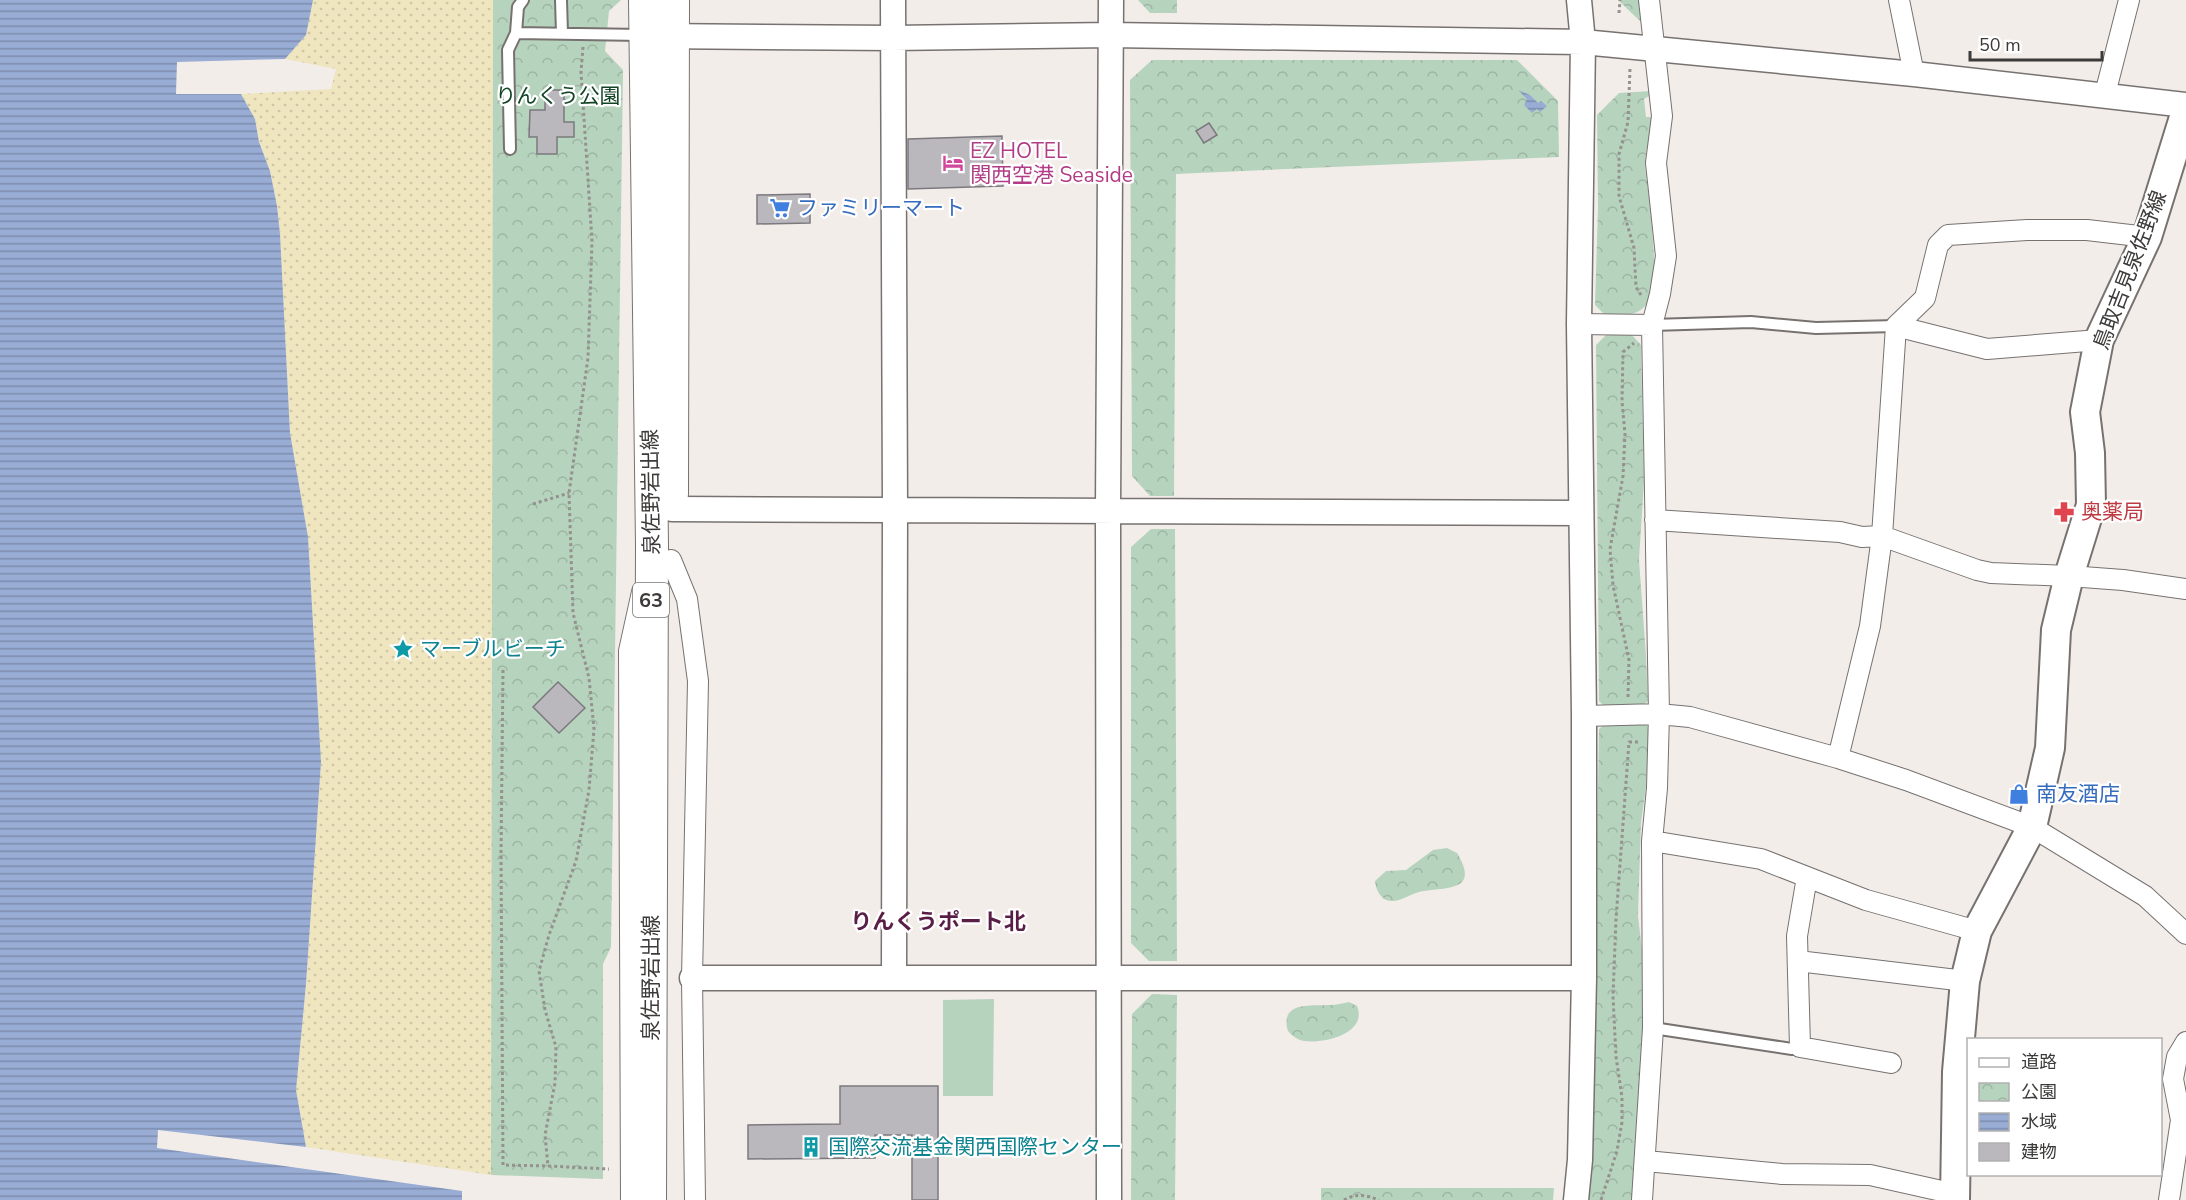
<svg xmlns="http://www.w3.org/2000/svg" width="2186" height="1200" viewBox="0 0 2186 1200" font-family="'Nunito Sans','Noto Sans JP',sans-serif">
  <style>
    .grass { fill: #b6d3bd }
    .sand { fill: url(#sand-dots) }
    .park { fill: url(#park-crowns) }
    .water { fill: url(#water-rules) }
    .building { fill: #bab8bd; stroke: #7b797e; stroke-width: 1.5 }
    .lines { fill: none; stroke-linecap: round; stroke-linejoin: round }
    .service-casing { stroke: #777270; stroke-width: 14 }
    .minor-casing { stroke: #777270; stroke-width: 22 }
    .tertiary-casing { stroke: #777270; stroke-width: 27 }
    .secondary-casing { stroke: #777270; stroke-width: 32 }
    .primary-casing { stroke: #777270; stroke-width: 34 }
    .path { stroke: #95918f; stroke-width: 3; stroke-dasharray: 3 3; stroke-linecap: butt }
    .service { stroke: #fff; stroke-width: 10 }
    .minor { stroke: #fff; stroke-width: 20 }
    .tertiary { stroke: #fff; stroke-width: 24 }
    .secondary { stroke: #fff; stroke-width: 28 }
    .primary { stroke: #fff; stroke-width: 32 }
    .labels { text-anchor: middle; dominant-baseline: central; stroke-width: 4.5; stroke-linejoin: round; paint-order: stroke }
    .shield { fill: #fff; stroke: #777675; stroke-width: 1.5 }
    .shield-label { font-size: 20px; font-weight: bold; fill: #3d3b3a }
    .park-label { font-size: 21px; fill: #134426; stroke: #fff }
    .hotel-label { font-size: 21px; fill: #b23c85; stroke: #fff; text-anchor: start }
    .shop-label { font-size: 21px; fill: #366cbe; stroke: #fff; text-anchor: start }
    .street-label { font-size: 21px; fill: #3d3b3a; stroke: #fff }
    .health-label { font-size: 21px; fill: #be3a42; stroke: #fff; text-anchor: start }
    .culture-label { font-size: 21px; fill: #0d838f; stroke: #fff; text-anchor: start }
    .neighbourhood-label { font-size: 22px; font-weight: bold; fill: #591e46; stroke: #fff }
  </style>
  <defs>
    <pattern id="sand-dots" width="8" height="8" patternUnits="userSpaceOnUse" patternTransform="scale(1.5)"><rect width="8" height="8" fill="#efe5bf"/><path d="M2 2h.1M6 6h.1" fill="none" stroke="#cec5a5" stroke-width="1.8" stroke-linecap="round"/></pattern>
    <pattern id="park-crowns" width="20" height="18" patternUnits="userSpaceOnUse" patternTransform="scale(1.5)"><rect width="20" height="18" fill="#b6d3bd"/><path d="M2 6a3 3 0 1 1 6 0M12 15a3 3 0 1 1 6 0" fill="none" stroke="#9db6a3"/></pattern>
    <pattern id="water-rules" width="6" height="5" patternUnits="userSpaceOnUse" patternTransform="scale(1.5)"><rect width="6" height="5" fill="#98acd4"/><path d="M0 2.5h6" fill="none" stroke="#7d8dad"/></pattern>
  </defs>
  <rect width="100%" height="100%" fill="#f3edea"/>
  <path class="grass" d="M994 999 993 1096H943V1000Z"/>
  <path class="sand" d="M313 0H493L491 1175 306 1147 296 1090 306 984 321 762 308 537 290 433 280 234 277 206 270 171 259 142 255 119 241 94 331 89 336 69 285 59 306 35Z"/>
  <path class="park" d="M493 0H621L609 11 605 51 623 70 611 947 603 964V1179L491 1175Z
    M1138 0H1177V13H1150Z
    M1618 0H1642L1644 22H1641Z
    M1152 60H1517L1558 101 1559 157 1176 174 1174 496H1150L1132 476 1130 80Z
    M1651 91V95L1644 99 1646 117H1651L1654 120 1646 152 1645 166C1648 191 1662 286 1648 303 1637 317 1622 316 1606 316L1595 305 1598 207 1597 115 1619 93Z
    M1607 334 1632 335 1641 345 1644 481 1639 560 1646 656 1648 701 1641 707 1604 706 1599 701 1596 345Z
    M1151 529H1175L1177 961H1149L1131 943V547Z
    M1643 722 1649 728 1646 787 1641 823 1638 916 1643 959 1642 1108 1632 1200H1587L1592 1144 1599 729 1605 724Z
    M1447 848 1457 853C1482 894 1442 886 1419 892 1411 894 1401 901 1392 901 1381 901 1376 890 1375 881L1386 871 1406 870 1433 850Z
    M1152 994 1177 995 1175 1200H1131L1132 1014Z
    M1349 1002 1357 1006C1368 1033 1325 1044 1304 1041 1298 1040 1292 1036 1288 1031 1279 1001 1312 1006 1330 1005 1336 1005 1343 1003 1349 1002Z
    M1321 1188H1554L1553 1200H1321Z"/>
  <path class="water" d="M0 0H313L306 35 285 59 177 62 176 94H241L255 119 259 142 270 171 277 206 280 234 290 433 308 537 321 762 306 984 296 1090 306 1147 158 1130 157 1148 462 1191V1200H0Z
    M1518 90 1530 95 1538 103 1541 101 1547 106 1540 112 1537 109 1532 113 1524 105 1527 99Z"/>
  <path class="building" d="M545 90H564V122H574V137H557V154H537V137H529L530 110H545Z
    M1209 123 1217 135 1204 143 1196 131Z
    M1002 136 1003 186 908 189V139Z
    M810 194V223L757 224V195Z
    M558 682 585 708 559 733 533 707Z
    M840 1086H938V1200H912V1135H875V1158L748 1159V1125L840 1124Z"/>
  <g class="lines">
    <g class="service-casing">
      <path id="service" d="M561 0 562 33
        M516 33 642 35
        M510 149 508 50 516 33 518 7 523 0
        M1652 325 1751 322 1816 328 1896 326
        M1653 1028 1792 1049 1800 1047"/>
    </g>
    <g class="minor-casing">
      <path id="minor" d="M1899 0 1914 74
        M2105 94 2129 0
        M1579 324 1652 325
        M1896 326 1987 349 2099 340
        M1655 520 1840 532 1862 537 1882 536 1977 570 1991 573 2069 576 2123 580 2186 589
        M671 560 687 599 698 681 692 978 695 1200
        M1584 716 1659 714 1690 717 1838 758 1906 780 2032 827 2145 896 2186 934
        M1838 758 1870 626 1882 536 1896 326 1925 298 1938 245 1948 235 2027 230H2087L2147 237
        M1652 841 1761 859 1866 900 1977 931
        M1807 877 1797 936 1800 1047 1891 1063
        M1798 961 1965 981
        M1646 1161 1782 1174 1870 1175 1955 1194
        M631 1200 629 651 642 592
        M1642 1200 1653 1028 1652 841 1657 788 1659 714 1652 325 1660 294 1666 256 1656 163 1662 116 1649 0
        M2169 1200 2181 1120 2173 1079 2177 1057 2186 1042"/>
    </g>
    <g class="tertiary-casing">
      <path id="tertiary" d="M893 0 895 509 894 977
        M656 36 893 38 1111 35 1583 42 1914 74 2186 105
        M672 509 1580 513
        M692 978H1584
        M1109 1200 1108 511 1111 0
        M1576 1200 1580 1160 1584 978V716L1579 324 1583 42 1579 0"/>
    </g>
    <g class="secondary-casing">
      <path id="secondary" d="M1955 1200 1957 1072 1965 981 1977 931 2032 827 2050 748 2056 630 2069 576 2091 505 2090 453 2085 412 2099 340 2147 237 2186 111"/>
    </g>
    <g class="primary-casing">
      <path id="primary" d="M645 0 652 545 650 1200
        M672 494 673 0"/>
    </g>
    <path class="path" d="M1619 13 1620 0
      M583 47 581 72 592 241 588 358 569 493 573 613 589 678 594 729 589 790 576 861 549 935 539 971 545 1010 556 1047 555 1083 545 1135 548 1166 609 1169
      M1630 69 1628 122 1619 154V196L1634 248 1636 287 1641 295
      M533 504 569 493
      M503 670 501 854 503 1165 548 1166
      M1628 697 1629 660 1613 585 1610 549 1623 476 1625 434 1622 401 1623 352 1634 343
      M1344 1200C1356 1193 1366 1195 1379 1200
      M1601 1200 1617 1151 1622 1122V1097L1616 1057 1613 996 1616 919 1629 742H1640"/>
    <use href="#service" class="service"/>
    <use href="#minor" class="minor"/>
    <use href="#tertiary" class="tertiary"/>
    <use href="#secondary" class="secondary"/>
    <use href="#primary" class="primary"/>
  </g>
  <defs>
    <g id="hotel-bare" transform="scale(1.62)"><path d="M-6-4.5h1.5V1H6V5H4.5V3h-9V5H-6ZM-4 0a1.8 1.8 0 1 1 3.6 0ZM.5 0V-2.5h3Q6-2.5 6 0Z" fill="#d1479c" stroke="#fff" stroke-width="2.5" paint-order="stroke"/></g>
    <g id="supermarket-bare" transform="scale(1.62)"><path d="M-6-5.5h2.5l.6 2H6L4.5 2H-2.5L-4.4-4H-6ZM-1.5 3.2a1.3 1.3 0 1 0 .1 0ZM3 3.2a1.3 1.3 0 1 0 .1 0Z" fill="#3f7fe0" stroke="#fff" stroke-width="2.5" paint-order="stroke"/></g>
    <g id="pharmacy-bare" transform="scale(1.62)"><path d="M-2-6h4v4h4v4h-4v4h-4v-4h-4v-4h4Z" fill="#e0444e" stroke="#fff" stroke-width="2.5" paint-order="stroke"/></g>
    <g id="sight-bare" transform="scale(1.62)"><path d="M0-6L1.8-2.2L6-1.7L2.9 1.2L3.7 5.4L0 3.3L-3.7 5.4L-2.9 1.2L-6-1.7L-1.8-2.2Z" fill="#0f9aa8" stroke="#fff" stroke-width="2.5" paint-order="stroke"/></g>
    <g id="shop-bare" transform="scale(1.62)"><path d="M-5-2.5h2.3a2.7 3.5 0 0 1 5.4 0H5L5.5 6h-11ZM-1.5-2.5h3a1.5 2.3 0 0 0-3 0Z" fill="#3f7fe0" stroke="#fff" stroke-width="2.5" paint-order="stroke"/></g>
    <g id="building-bare" transform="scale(1.62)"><path d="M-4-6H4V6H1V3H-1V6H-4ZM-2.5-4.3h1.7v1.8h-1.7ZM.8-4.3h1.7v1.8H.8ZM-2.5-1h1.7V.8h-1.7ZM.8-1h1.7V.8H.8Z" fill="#0f9aa8" stroke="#fff" stroke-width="2.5" paint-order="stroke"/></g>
  </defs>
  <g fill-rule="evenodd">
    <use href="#hotel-bare" x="953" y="163"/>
    <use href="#supermarket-bare" x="780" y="208"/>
    <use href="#pharmacy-bare" x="2064" y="512"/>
    <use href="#sight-bare" x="403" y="649"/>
    <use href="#shop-bare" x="2019" y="794"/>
    <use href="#building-bare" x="811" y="1147"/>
  </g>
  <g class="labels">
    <rect class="shield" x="633" y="583" width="36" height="34" rx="4.5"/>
    <g class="shield-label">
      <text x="651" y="600">63</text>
    </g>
    <g class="park-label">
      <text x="558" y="96">りんくう公園</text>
    </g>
    <g class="hotel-label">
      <text x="970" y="151">EZ HOTEL<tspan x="970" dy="24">関西空港 Seaside</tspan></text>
    </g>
    <g class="shop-label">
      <text x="797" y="208">ファミリーマート</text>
      <text x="2036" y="794">南友酒店</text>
    </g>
    <g class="street-label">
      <text transform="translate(2130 270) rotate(-69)">鳥取吉見泉佐野線</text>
      <text transform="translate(651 492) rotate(-91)">泉佐野岩出線</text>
      <text transform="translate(651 978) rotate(-90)">泉佐野岩出線</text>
    </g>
    <g class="health-label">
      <text x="2081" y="512">奥薬局</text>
    </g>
    <g class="culture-label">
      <text x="420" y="649">マーブルビーチ</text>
      <text x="828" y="1147">国際交流基金関西国際センター</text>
    </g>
    <g class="neighbourhood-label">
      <text x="938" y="922">りんくうポート北</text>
    </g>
  </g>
  <rect x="1967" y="1038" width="195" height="138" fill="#ffffff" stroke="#b1b1b0" stroke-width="1.5"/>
  <rect x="1979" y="1058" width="30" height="9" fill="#ffffff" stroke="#b1b1b0" stroke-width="1.5"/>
  <text x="2021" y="1068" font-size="18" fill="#3d3b3a">道路</text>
  <rect x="1979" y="1083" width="30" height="18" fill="url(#park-crowns)" stroke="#b1b1b0" stroke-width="1.5"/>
  <text x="2021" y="1098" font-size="18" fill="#3d3b3a">公園</text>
  <rect x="1979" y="1113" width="30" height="18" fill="url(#water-rules)" stroke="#b1b1b0" stroke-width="1.5"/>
  <text x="2021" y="1128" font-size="18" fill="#3d3b3a">水域</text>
  <rect x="1979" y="1143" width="30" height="18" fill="#bab8bd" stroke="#b1b1b0" stroke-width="1.5"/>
  <text x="2021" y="1158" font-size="18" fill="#3d3b3a">建物</text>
  <path d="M1970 51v9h132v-9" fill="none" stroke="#3d3b3a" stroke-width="3"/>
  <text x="1979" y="51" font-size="18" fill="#3d3b3a" stroke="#ffffff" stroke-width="4.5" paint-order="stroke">50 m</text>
</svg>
